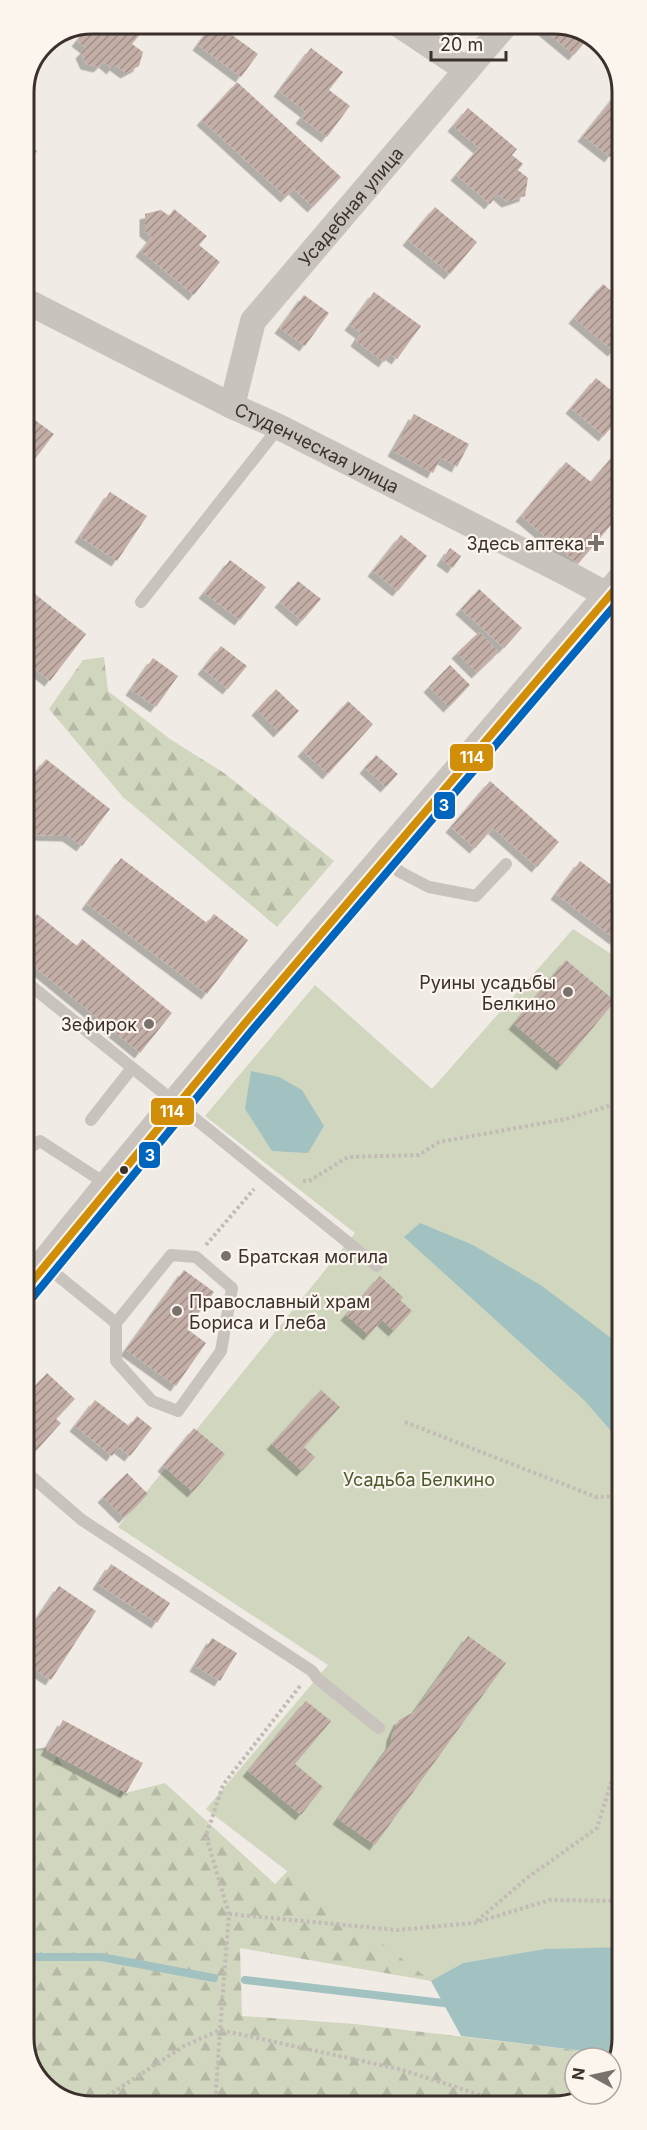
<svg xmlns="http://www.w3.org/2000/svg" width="647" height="2130" viewBox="0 0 647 2130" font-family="Inter,sans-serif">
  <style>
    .forest { fill: url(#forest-firs) }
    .park { fill: #d1d6bf }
    .water { fill: #a1c2c1 }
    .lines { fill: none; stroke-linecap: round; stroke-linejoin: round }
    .stream { stroke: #a1c2c1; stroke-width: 8 }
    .building { fill: url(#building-hatch); filter: url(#shadow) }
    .path { stroke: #c2bbb6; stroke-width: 4; stroke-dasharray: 3 3; stroke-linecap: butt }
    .service { stroke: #c9c3be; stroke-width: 12 }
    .minor { stroke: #c9c3be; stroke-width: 26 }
    .tertiary { stroke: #c9c3be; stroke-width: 32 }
    .bus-1-casing { stroke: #fbf5ee; stroke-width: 12 }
    .bus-2-casing { stroke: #fbf5ee; stroke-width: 12 }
    .bus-1 { stroke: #d18e09; stroke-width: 8 }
    .bus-2 { stroke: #0065bd; stroke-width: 8 }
    .poi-dot { fill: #7a716c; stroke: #fbf5ee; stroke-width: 2 }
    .bus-dot { fill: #3b302b; stroke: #fbf5ee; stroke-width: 2 }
    .labels { text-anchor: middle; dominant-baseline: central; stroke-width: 4.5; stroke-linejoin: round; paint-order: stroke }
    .street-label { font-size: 18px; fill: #3b302b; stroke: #fbf5ee }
    .poi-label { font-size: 18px; fill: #3b302b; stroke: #fbf5ee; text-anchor: end }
    .park-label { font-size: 18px; fill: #4a5a2e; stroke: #fbf5ee }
    .rim { fill: none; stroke: #3b302b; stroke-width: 3 }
    .line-badge { stroke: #fbf5ee; stroke-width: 2 }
    .badge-label { font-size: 16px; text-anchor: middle; font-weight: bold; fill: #fff }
  </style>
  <defs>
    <pattern id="forest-firs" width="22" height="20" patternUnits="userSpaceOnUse" patternTransform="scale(1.5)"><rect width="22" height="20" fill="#d1d6bf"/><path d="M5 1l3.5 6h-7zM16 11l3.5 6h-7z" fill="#b4b8a4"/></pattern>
    <pattern id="building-hatch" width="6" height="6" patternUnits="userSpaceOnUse" patternTransform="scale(1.5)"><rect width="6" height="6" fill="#c3afa7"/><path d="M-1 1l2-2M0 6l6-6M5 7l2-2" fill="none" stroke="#a08f88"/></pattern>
    <filter id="shadow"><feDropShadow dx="-5.5" dy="5.5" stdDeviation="0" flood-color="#0004"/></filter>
  </defs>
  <rect width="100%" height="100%" fill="#f0ebe5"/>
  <path class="forest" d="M104 657 108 691 170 739 224 773 334 861 277 927 123 797 49 709 83 660Z
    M47 1747 126 1793 165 1783 275 1884 338 1819 623 1947 545 1949 463 1963 431 1981 240 1948 242 2016 355 2024 617 2055 611 2070V2058H575V2094H587L568 2105 88 2106 48 2089 25 2051V1751Z"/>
  <path class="park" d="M573 929 619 959 622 955 623 1947 545 1949 462 1963 431 1981 206 1809 328 1665 118 1527 355 1233 205 1116 315 985 432 1089Z"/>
  <path class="water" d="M251 1071 279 1077 302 1090 324 1126 308 1153 272 1151 245 1109Z
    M420 1223 473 1245 542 1286 623 1347V1445L585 1401 404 1237Z
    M623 1947V2038L617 2055 461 2036 431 1981 463 1963 545 1949Z"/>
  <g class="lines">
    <path class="stream" d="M25 1957H101L214 1978
      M245 1980 452 2004"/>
  </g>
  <path class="building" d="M92 24H143L146 27 132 44 143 52 139 66 126 73 115 65 112 69 104 62 99 67 86 64 81 53 86 48 77 41 86 30 83 28Z
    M213 24H217L258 54 241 77 198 45Z
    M538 25H563L590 36 574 55Z
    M311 48 343 72 329 90 350 106 327 137 301 118 306 112 279 91Z
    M237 82 341 177 313 207 294 189 286 197 202 120Z
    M622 87V141L610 157 583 136Z
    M468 108 517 149 512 155 523 164 518 170 528 178 525 196 507 202 498 194 490 204 456 175 479 148 453 126Z
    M24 140 37 151 24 167Z
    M435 207 477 242 450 274 408 240Z
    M174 209 207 236 199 245 220 262 194 295 141 251 152 237 145 231V214L161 210 169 216Z
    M603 284 622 300V342L613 351 574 318Z
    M374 292 421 326 397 359 390 354 384 362 356 341 361 333 350 325Z
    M304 295 329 313 305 346 280 328Z
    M596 378 622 399V414L604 436 571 408Z
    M24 412 54 434 29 467 24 464Z
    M414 414 469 444 457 467 441 458 433 473 393 451Z
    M615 454 622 460V512L578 564 521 516 566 462 591 482Z
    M110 492 147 516 117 561 80 537Z
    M401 535 427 556 398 591 373 571Z
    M450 548 461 556 453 568 442 560Z
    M230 560 266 587 240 620 204 593Z
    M298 581 321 599 302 621 280 602Z
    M26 587 86 634 50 681 24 661V590Z
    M479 589 522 628 504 648 461 609Z
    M479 632 499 652 477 673 457 653Z
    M221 646 247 666 228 689 203 669Z
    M153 658 178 676 156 707 131 690Z
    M450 665 470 685 449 707 429 687Z
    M276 689 299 711 279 732 257 710Z
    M348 701 373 724 328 774 303 751Z
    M376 755 398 774 386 787 365 768Z
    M46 759 110 809 82 846 68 836 29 835 25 841V787Z
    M490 781 559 842 537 867 493 828 475 848 451 827Z
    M121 858 207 923 214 914 248 940 207 994 87 904Z
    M580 861 622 893V929L615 939 556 894Z
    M37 914 77 946 82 939 172 1013 140 1053 25 959V929Z
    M566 960 615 1001 562 1065 514 1024Z
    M184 1270 214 1292 187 1329 206 1343 176 1386 126 1350Z
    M380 1276 403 1297 400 1300 412 1311 394 1331 382 1320 369 1335 346 1315Z
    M47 1373 75 1399 56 1419 61 1423 36 1451 25 1440V1397Z
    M321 1390 340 1407 304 1447 315 1457 302 1471 272 1444Z
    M95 1400 129 1426 137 1416 152 1428 130 1456 118 1447 112 1456 75 1426Z
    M194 1428 225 1454 193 1492 163 1466Z
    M127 1473 148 1494 124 1518 103 1497Z
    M111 1564 170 1603 157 1623 98 1584Z
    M59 1586 96 1611 51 1680 25 1663V1637Z
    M468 1636 506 1663 375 1845 338 1819 391 1744 392 1735 399 1720 414 1712Z
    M212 1638 237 1653 220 1681 195 1666Z
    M306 1701 331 1721 295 1764 323 1787 301 1815 248 1771Z
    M63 1720 143 1763 126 1793 46 1750Z"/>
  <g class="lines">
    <path class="path" d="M303 1181H309L348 1157 419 1155 439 1142 566 1119 622 1102
      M206 1245 254 1189
      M25 1324 31 1317
      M405 1422 596 1497 623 1496
      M300 1686 223 1785 206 1836 229 1914 220 2030 399 2069 512 2105
      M229 1914 397 1930 474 1923 550 1900 623 1901
      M477 1921 527 1878 597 1828 623 1744
      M92 2106 184 2046 220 2030 215 2106"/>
    <path class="service" d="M141 602 279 427
      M385 858 400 872 429 887 476 896 506 864
      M25 981 377 1266
      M91 1120 132 1068
      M25 1151 40 1141 108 1185
      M46 1266 116 1323V1361L152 1401 178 1411 221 1351 232 1288 196 1257 171 1255 116 1323
      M25 1471 82 1520 312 1671 318 1679 379 1728"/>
    <g class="minor">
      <path d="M398 24 467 70"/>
      <path id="s1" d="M24 300 232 406 279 427 570 575 609 596"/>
      <path id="s2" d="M232 406 253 321 506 24"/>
    </g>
    <path class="tertiary" d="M25 1290C217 1048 422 817 622 581"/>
    <g class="bus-1-casing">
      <path id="bus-1" d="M25 1290 246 1022 622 581"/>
    </g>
    <g class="bus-2-casing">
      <path id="bus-2" d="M33 1297 254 1028 622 597"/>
    </g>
    <use href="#bus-1" class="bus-1"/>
    <use href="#bus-2" class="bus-2"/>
  </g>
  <g class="poi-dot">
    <path d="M593 534h6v6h6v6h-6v6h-6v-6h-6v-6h6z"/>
    <circle cx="568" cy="992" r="6"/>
    <circle cx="149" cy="1024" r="6"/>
    <circle cx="226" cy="1256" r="6"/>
    <circle cx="177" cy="1311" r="6"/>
  </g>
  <circle class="bus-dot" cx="124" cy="1170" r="5"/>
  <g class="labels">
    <g class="street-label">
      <text stroke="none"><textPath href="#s2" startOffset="238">Усадебная улица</textPath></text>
      <text stroke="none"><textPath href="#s1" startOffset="328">Студенческая улица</textPath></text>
    </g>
    <g class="poi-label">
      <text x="584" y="543">Здесь аптека</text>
      <text x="556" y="982">Руины усадьбы<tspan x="556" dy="21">Белкино</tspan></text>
      <text x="137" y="1024">Зефирок</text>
      <text x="238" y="1256" text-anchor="start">Братская могила</text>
      <text x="189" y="1301" text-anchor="start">Православный храм<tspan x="189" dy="21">Бориса и Глеба</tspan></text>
    </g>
    <g class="park-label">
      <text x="419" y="1479">Усадьба Белкино</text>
    </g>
  </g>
  <path d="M0 0H647V2130H0ZM92 34H554A58 58 0 0 1 612 92V2038A58 58 0 0 1 554 2096H92A58 58 0 0 1 34 2038V92A58 58 0 0 1 92 34Z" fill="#fbf5ee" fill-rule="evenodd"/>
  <path class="rim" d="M92 34H554A58 58 0 0 1 612 92V2038A58 58 0 0 1 554 2096H92A58 58 0 0 1 34 2038V92A58 58 0 0 1 92 34Z"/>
  <g class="line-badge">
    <rect x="449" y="743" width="45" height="29" rx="6" fill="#d18e09"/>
    <rect x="433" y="791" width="23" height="29" rx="6" fill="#0065bd"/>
    <rect x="150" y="1097" width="45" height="29" rx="6" fill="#d18e09"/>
    <rect x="138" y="1141" width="23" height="28" rx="6" fill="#0065bd"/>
  </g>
  <g class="badge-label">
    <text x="472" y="763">114</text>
    <text x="444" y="811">3</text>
    <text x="172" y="1117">114</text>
    <text x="150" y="1161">3</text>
  </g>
  <g transform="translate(593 2076) rotate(278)"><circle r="28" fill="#fbf5ee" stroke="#aea6a0" stroke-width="1.5"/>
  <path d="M0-4.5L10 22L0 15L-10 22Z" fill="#7a716c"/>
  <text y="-9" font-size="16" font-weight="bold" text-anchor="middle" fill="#3b302b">N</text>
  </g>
  <path d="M431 51v9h75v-9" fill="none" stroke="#3b302b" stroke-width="3"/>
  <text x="440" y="51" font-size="18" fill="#3b302b" stroke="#fbf5ee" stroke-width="4.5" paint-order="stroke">20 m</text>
</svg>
